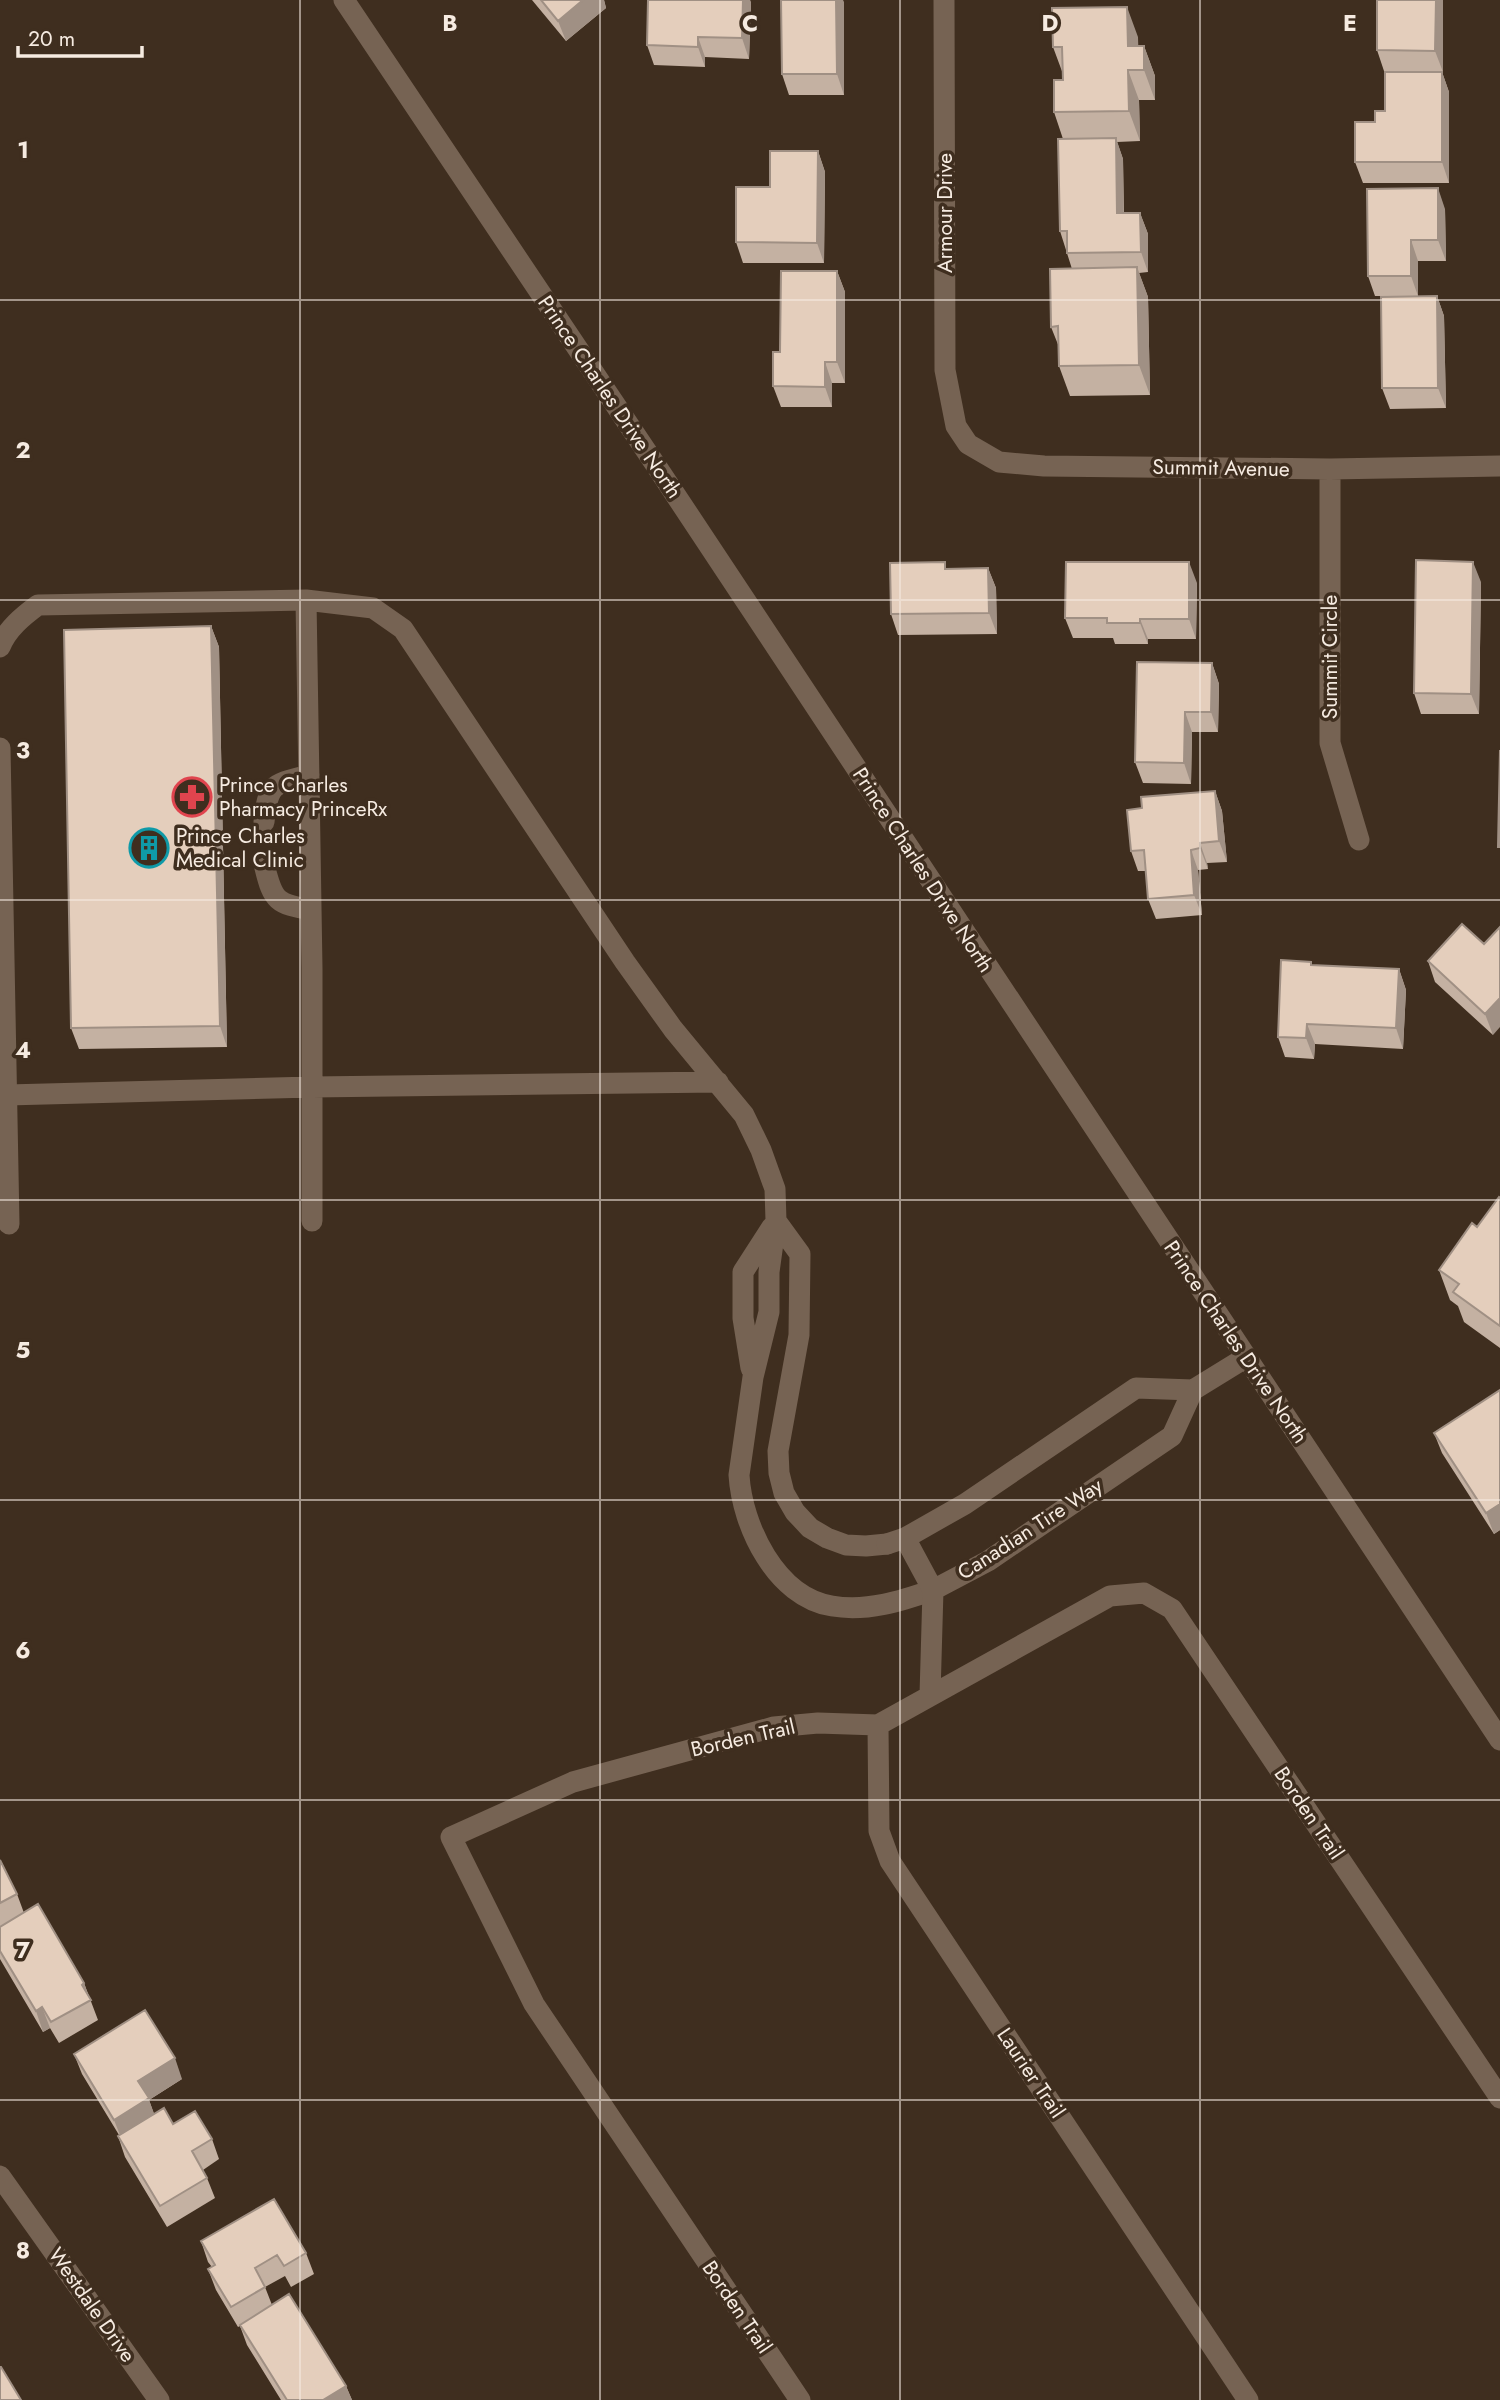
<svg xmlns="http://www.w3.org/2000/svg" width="1500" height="2400" viewBox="0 0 1500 2400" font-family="Jost,sans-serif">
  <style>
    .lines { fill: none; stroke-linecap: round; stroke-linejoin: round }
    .lane { stroke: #766353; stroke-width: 21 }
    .street { stroke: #766353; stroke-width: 21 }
    .secondary { stroke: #766353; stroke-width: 21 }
    .wall { fill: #c4b1a2 }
    .shaded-wall { fill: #a09084 }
    .building { fill: #e4cebc; stroke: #a09084; stroke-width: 2 }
    .grid { fill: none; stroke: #f6ebe1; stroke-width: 2; stroke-opacity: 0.55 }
    .labels { text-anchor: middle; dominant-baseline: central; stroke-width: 7; stroke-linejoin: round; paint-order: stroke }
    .street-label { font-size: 21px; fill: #f6ebe1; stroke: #3f2e1f }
    .poi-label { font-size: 21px; fill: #f6ebe1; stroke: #3f2e1f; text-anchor: start }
    .grid-label { font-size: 23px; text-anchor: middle; font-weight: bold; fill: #f6ebe1; stroke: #3f2e1f; stroke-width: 7; stroke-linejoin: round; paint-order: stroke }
  </style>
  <rect width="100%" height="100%" fill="#3f2e1f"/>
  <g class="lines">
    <path class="lane" d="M306 600 312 968V1221
      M0 647C7 629 23 616 38 605L306 600 373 608 403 629 625 962 673 1029 744 1115 761 1150 775 1189 776 1221 769 1272V1312L753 1377 739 1475C742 1526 776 1597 832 1606 867 1612 901 1601 933 1590
      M0 748 9 1224
      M264 822C268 783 273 784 309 775
      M265 868C273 901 277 904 311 910
      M7 1095 312 1087 718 1082
      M776 1221 800 1254 799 1335 778 1451 779 1473 784 1493 795 1512 810 1528 827 1538 846 1545 866 1546 887 1544
      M751 1368 743 1318V1272L772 1227"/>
    <path class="street" d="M944 0 945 370 956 426 968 444 999 462 1044 466 1330 469 1500 466
      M1330 469V743L1359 840
      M905 1538 933 1590
      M887 1544 905 1538 965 1504 1136 1388 1193 1390 1245 1358
      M933 1590 988 1561 1172 1436 1193 1390
      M930 1695 933 1590
      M878 1725 879 1831 890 1861 1248 2400
      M0 2176 159 2400
      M800 2400 534 2004 451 1837 573 1782 774 1727 818 1723 878 1725 1110 1596 1144 1593 1172 1609 1500 2098"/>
    <path class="secondary" d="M344 0 655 464 1500 1740"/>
  </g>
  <path class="wall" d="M532 0H604L606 8 566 41Z
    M648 0H750L751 3 749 59 705 57V67L654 65 647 45Z
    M781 0H843L844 95H789L782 74Z
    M1377 0H1443V72L1384 71 1377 50Z
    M1138 37V46H1144L1155 76V100H1139L1140 141 1117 142 1123 159 1124 213H1140L1148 234V272L1139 273 1148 297 1150 395 1070 396 1059 366V347L1051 327 1072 269 1060 231 1063 139 1054 112 1063 80V74L1053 47Z
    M1442 72 1449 92V183H1363L1355 162 1375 122 1385 111Z
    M818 151 825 172 824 263H743L736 242 770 187Z
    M1445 209 1446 261H1418V296H1437L1444 316 1446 408 1390 409 1382 388 1409 296H1375L1368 276Z
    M837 271 845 292V383H832V407H781L773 386 780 352Z
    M947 568H988L996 588 997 634 898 635 891 614Z
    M1481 582 1479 714H1421L1414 693Z
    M1197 583 1196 639H1148V644H1115L1113 638H1073L1065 618Z
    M211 626 219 647 227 1047 79 1049 71 1028Z
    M1212 663 1219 684 1218 732H1192L1191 784 1143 783 1135 762Z
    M1215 791 1222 811 1227 862 1207 863 1208 869 1198 870 1202 915 1156 919 1148 899 1146 871H1138L1131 851 1142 808Z
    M1484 944 1493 1035 1435 982 1428 961Z
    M1313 965 1399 969 1406 990 1403 1049 1315 1044 1314 1059 1285 1057 1278 1037Z
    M1500 1198V1348L1464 1322 1458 1306 1450 1300 1439 1270 1477 1227Z
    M1500 1390V1530L1494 1534 1442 1453 1434 1433Z
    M0 1860 17 1894 24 1913 84 1983 98 2020 59 2043 50 2028 43 2032 0 1959Z
    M74 2054 182 2079 149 2100 154 2114 173 2124 212 2139 219 2159 203 2170 207 2178 215 2198 167 2227 125 2157 118 2136 119 2135 82 2074Z
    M201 2241 306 2253 314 2274 291 2287 285 2276 265 2287 272 2305 346 2386 352 2400H281L247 2345 240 2326 238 2327 216 2290 208 2269 212 2267 208 2262Z"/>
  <path class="shaded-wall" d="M583 0H604L606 8 566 41 558 21Z
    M743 0H750L751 3 749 59 742 38Z
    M836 0H843L844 2V95L837 74Z
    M1436 0H1443V72L1435 51Z
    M1127 7 1138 37 1139 70 1128 46Z
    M698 37 705 57V67L698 47Z
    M1144 46 1155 76V100L1144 70Z
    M1128 70 1139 100 1140 141 1129 111Z
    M1442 72 1449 92V183L1442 162Z
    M1116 138 1123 159 1124 234 1117 213Z
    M818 151 825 172 824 263 817 243Z
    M1438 188 1445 209 1446 261 1438 240Z
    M1140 213 1148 234V272L1141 252Z
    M1411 240 1418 261V296L1411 276Z
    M1137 267 1148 297 1150 395 1139 365Z
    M837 271 845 292V383L837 362Z
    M1437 296 1444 316 1446 408 1438 388Z
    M825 362 832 383V407L825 387Z
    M1189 562 1197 583 1196 639 1189 619Z
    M1473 562 1481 582 1479 714 1471 694Z
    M988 568 996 588 997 634 989 613Z
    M1140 619 1148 639V644L1140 623Z
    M211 626 219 647 227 1047 220 1026Z
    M1212 663 1219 684 1218 732 1211 712Z
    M1185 712 1192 732 1191 784 1184 763Z
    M1215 791 1222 811 1227 862 1219 841Z
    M1200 843 1207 863 1208 869 1200 848Z
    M1191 850 1198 870 1202 915 1194 895Z
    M1399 969 1406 990 1403 1049 1396 1028Z
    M1500 998V1027L1493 1035 1485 1014Z
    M1307 1024 1315 1044 1314 1059 1306 1038Z
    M1500 1504V1530L1494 1534 1486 1513Z
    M84 1983 90 2000 82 1985Z
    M42 2007 50 2028 43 2032 36 2011Z
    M175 2058 182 2079 149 2100 156 2119 122 2140 114 2120 138 2081Z
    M346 2386 352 2400H323Z"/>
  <path class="building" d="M541 0H583L558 21Z
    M648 0H743L742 38 698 37V47L647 45Z
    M781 0H836L837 74H782Z
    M1377 0H1436L1435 51 1377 50Z
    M1127 7 1128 46H1144V70H1128L1129 111 1054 112V80H1063L1062 47H1053L1052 8Z
    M1385 72H1442V162H1355V122H1375V111H1385Z
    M1116 138 1117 213H1140L1141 252 1067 253V231H1060L1058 139Z
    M770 151H818L817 243 736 242V187H770Z
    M1438 188V240H1411V276H1368L1367 189Z
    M1137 267 1139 365 1059 366 1058 326 1051 327 1050 269Z
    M781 271H837V362H825V387L773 386V352H780Z
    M1437 296 1438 388H1382L1381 297Z
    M1416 560 1473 562 1471 694 1414 693Z
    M945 562V569L988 568 989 613 891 614 890 563Z
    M1066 562H1189V619H1140V623H1107V618H1065Z
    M211 626 220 1026 71 1028 64 630Z
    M1137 662 1212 663 1211 712H1185L1184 763 1135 762Z
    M1500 750V847H1498Z
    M1215 791 1219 841 1200 843V848L1191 850 1194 895 1148 899 1144 850 1131 851 1127 810 1142 808 1141 797Z
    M1462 924 1484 944 1500 927V998L1485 1014 1428 961Z
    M1281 960 1311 962V965L1399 969 1396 1028 1307 1024 1306 1038 1278 1037Z
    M1499 1197 1500 1198V1326L1453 1292 1459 1284 1439 1270 1472 1223 1477 1227Z
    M1500 1390V1504L1486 1513 1434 1433Z
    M0 1860 17 1894 0 1903Z
    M38 1904 84 1983 82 1985 91 2000 51 2022 42 2007 36 2011 0 1951V1927Z
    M145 2010 175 2058 138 2081 149 2098 114 2120 74 2054Z
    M164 2108 173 2124 195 2111 212 2139 192 2151 207 2178 160 2206 118 2136Z
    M274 2199 306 2253 284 2266 277 2255 255 2268 265 2287 231 2307 208 2269 215 2265 201 2241Z
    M289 2294 346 2386 323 2400H287L240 2325Z
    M0 2367H1L21 2400H0Z"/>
  <path class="grid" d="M300 0V2400M600 0V2400M900 0V2400M1200 0V2400M0 300H1500M0 600H1500M0 900H1500M0 1200H1500M0 1500H1500M0 1800H1500M0 2100H1500"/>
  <defs>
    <g id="pharmacy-ring" transform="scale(2.0125)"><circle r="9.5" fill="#3f2e1f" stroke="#e0444e" stroke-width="1.5"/><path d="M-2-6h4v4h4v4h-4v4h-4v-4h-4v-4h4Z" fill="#e0444e"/></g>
    <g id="building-ring" transform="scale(2.0125)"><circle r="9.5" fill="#3f2e1f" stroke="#0f9aa8" stroke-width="1.5"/><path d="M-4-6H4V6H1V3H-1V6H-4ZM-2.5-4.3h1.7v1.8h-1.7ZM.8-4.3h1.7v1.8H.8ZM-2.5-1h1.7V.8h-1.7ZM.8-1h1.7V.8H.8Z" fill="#0f9aa8"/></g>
  </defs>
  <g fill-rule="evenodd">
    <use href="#pharmacy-ring" x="192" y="797"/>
    <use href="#building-ring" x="149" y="848"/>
  </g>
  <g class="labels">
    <g class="street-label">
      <text transform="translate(945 213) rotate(-90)">Armour Drive</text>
      <text transform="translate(610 397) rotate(56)">Prince Charles Drive North</text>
      <text transform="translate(1221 468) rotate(1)">Summit Avenue</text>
      <text transform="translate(1330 657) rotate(-90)">Summit Circle</text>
      <text transform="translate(923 870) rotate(57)">Prince Charles Drive North</text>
      <text transform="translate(1236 1342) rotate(56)">Prince Charles Drive North</text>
      <text transform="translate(1030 1529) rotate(-33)">Canadian Tire Way</text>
      <text transform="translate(743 1738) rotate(-13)">Borden Trail</text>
      <text transform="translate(1309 1813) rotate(56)">Borden Trail</text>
      <text transform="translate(1031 2073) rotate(56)">Laurier Trail</text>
      <text transform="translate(92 2305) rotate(55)">Westdale Drive</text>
      <text transform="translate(737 2307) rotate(56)">Borden Trail</text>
    </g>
    <g class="poi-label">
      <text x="219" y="785">Prince Charles<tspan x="219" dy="24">Pharmacy PrinceRx</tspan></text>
      <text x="176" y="836">Prince Charles<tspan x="176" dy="24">Medical Clinic</tspan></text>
    </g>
  </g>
  <g class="grid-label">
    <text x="450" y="31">B</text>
    <text x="750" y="31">C</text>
    <text x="1050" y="31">D</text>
    <text x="1350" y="31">E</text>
    <text x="23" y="158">1</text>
    <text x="23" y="458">2</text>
    <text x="23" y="758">3</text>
    <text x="23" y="1058">4</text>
    <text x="23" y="1358">5</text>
    <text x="23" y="1658">6</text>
    <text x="23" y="1958">7</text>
    <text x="23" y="2258">8</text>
  </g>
  <path d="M18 46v10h124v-10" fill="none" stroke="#f6ebe1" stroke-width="3.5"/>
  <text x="28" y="46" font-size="21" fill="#f6ebe1" stroke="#3f2e1f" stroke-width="5" paint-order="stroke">20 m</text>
</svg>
